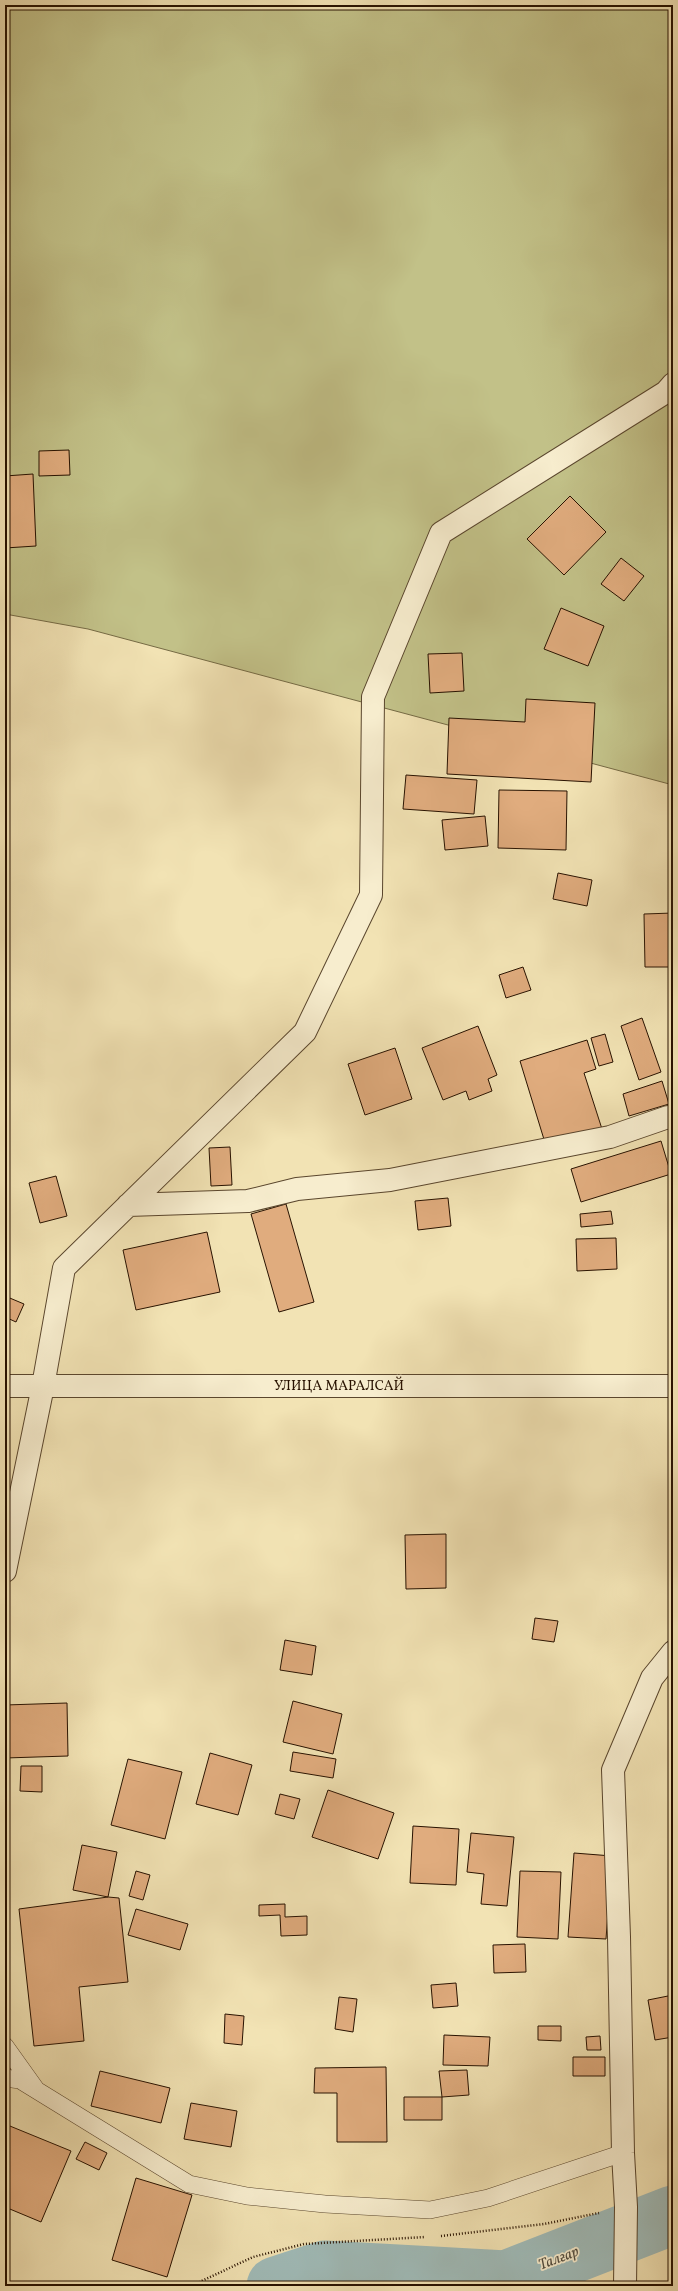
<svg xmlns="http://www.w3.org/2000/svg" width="678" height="2291" viewBox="0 0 678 2291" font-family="Vollkorn,serif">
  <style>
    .green { fill: #c2c188; stroke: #756a44 }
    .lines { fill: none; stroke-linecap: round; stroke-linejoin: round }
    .river { stroke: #a0bbb8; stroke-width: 59 }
    .building { fill: #e0ac7e; stroke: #281200 }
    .service-casing { stroke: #5a462d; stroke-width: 18 }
    .minor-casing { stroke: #5a462d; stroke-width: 24 }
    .tertiary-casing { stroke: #5a462d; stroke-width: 24 }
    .path { stroke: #281200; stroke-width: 2.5; stroke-dasharray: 1 2; stroke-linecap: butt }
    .service { stroke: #f7edce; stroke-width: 17 }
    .minor { stroke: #f7edce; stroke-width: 22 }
    .tertiary { stroke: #f7edce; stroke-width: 22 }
    .labels { text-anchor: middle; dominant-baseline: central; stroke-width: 3.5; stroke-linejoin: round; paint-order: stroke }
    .street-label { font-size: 14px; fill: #281200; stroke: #f7edce }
    .water-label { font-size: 15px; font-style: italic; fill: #524d40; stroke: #f7edce }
  </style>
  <rect width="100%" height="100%" fill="#f2e3b4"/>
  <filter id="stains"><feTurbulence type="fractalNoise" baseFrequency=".005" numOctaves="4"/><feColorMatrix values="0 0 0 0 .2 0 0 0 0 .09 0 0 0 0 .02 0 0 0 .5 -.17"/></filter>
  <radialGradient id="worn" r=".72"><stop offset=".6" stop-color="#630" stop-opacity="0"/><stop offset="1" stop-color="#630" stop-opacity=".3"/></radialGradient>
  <path class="green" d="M5 5H673V785L88 629 5 614Z"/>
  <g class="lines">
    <path class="river" d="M276 2286 325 2270 506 2280 673 2215"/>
  </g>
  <path class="building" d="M69 450 70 475 39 476V451Z
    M33 474 36 546 5 548V476Z
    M570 496 606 532 564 575 527 539Z
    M621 558 644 576 624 601 601 584Z
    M561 608 604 626 588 666 544 649Z
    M462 653 464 691 430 693 428 654Z
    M526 699 595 703 591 782 447 774 449 718 525 722Z
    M406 775 477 780 474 814 403 809Z
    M499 790 567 791 566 850 498 848Z
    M485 816 488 846 445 850 442 820Z
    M558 873 592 880 587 906 553 899Z
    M673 913V967H645L644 914Z
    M523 967 531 990 506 998 499 975Z
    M642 1018 661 1072 639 1080 621 1026Z
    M478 1026 497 1075 488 1079 492 1091 469 1100 466 1091 443 1100 422 1048Z
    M605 1034 613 1062 599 1066 591 1038Z
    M587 1040 596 1069 584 1073 602 1129 546 1146 520 1061Z
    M395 1048 412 1099 365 1115 348 1064Z
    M662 1081 669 1104 629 1116 623 1094Z
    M661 1141 671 1174 581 1202 571 1169Z
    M230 1147 232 1185 211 1186 209 1148Z
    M56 1176 67 1216 40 1223 29 1183Z
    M448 1198 451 1226 418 1230 415 1201Z
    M286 1204 314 1302 279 1312 251 1214Z
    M611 1211 613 1224 581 1227 580 1214Z
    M207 1232 220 1292 136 1310 123 1250Z
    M616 1238 617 1269 577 1271 576 1239Z
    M5 1296 24 1304 16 1322 5 1317Z
    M446 1534V1588L406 1589 405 1535Z
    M535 1618 558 1621 554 1642 532 1639Z
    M285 1640 316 1646 312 1675 280 1670Z
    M293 1701 342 1714 333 1754 283 1742Z
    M67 1703 68 1756 5 1758V1705Z
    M293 1752 336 1759 333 1778 290 1771Z
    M210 1753 252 1765 238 1815 196 1804Z
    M128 1759 182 1772 165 1839 111 1825Z
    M21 1766H42V1792L20 1791Z
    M328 1790 394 1813 378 1859 312 1837Z
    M280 1794 300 1799 294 1819 275 1814Z
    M413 1826 459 1829 456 1885 410 1883Z
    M471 1833 514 1837 507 1906 481 1904 484 1874 467 1872Z
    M82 1845 117 1852 108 1897 73 1890Z
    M574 1853 612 1856 606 1939 568 1937Z
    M136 1871 150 1875 143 1900 129 1896Z
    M520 1871 561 1872 558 1939 517 1937Z
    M108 1897 119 1898 128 1982 79 1987 84 2041 34 2046 19 1909Z
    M285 1904V1917L307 1916V1935L281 1936 280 1915 259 1916V1905Z
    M136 1909 188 1924 180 1950 128 1935Z
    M525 1944 526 1972 494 1973 493 1945Z
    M456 1983 458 2006 433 2008 431 1985Z
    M673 1995V2037L655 2040 648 2000Z
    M339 1997 357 1999 353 2032 335 2029Z
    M225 2014 244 2016 242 2045 224 2043Z
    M538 2026H561V2041L538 2040Z
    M444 2035 490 2037 488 2066 443 2065Z
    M600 2036 601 2050H587L586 2037Z
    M573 2057H605V2076H573Z
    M386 2067 387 2142H337V2093H314L315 2068Z
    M467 2070 469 2095 442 2097 439 2071Z
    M100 2071 170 2088 161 2123 91 2106Z
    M404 2097H442V2120H404Z
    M191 2103 237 2111 231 2147 184 2139Z
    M5 2124 71 2151 41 2222 5 2207Z
    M85 2142 107 2153 99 2170 76 2159Z
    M136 2178 192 2195 167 2277 112 2260Z"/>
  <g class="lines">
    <g class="service-casing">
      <path id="service" d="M5 2046 35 2088
        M5 2078 20 2080 189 2184 247 2196 325 2204 430 2210 488 2198 623 2153"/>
    </g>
    <g class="minor-casing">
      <path id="minor" d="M128 1205 248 1201 297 1189 390 1180 610 1137 668 1117
        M5 1571 43 1386 64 1268 305 1032 371 895 373 697 441 533 666 392 673 384
        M625 2286 626 2207 623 2153 619 1937 613 1770 652 1678 673 1652"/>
    </g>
    <g class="tertiary-casing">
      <path id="tertiary" d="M5 1386H673"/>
    </g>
    <path class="path" d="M441 2236 544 2224 599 2213
      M191 2286 253 2257 304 2244 425 2237"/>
    <use href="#service" class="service"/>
    <use href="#minor" class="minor"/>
    <use href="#tertiary" class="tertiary"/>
  </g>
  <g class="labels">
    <g class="street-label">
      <text x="339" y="1386">УЛИЦА МАРАЛСАЙ</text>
    </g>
    <g class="water-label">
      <text transform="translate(559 2259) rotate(-21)">Талғар</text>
    </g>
  </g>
  <rect width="678" height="2291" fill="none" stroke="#f2e3b4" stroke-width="20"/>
  <rect x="6" y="6" width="666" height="2279" fill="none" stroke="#281200" stroke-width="2"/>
  <rect x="10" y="10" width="658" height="2271" fill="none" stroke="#281200"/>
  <rect width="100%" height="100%" filter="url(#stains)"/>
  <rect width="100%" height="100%" fill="url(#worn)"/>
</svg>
